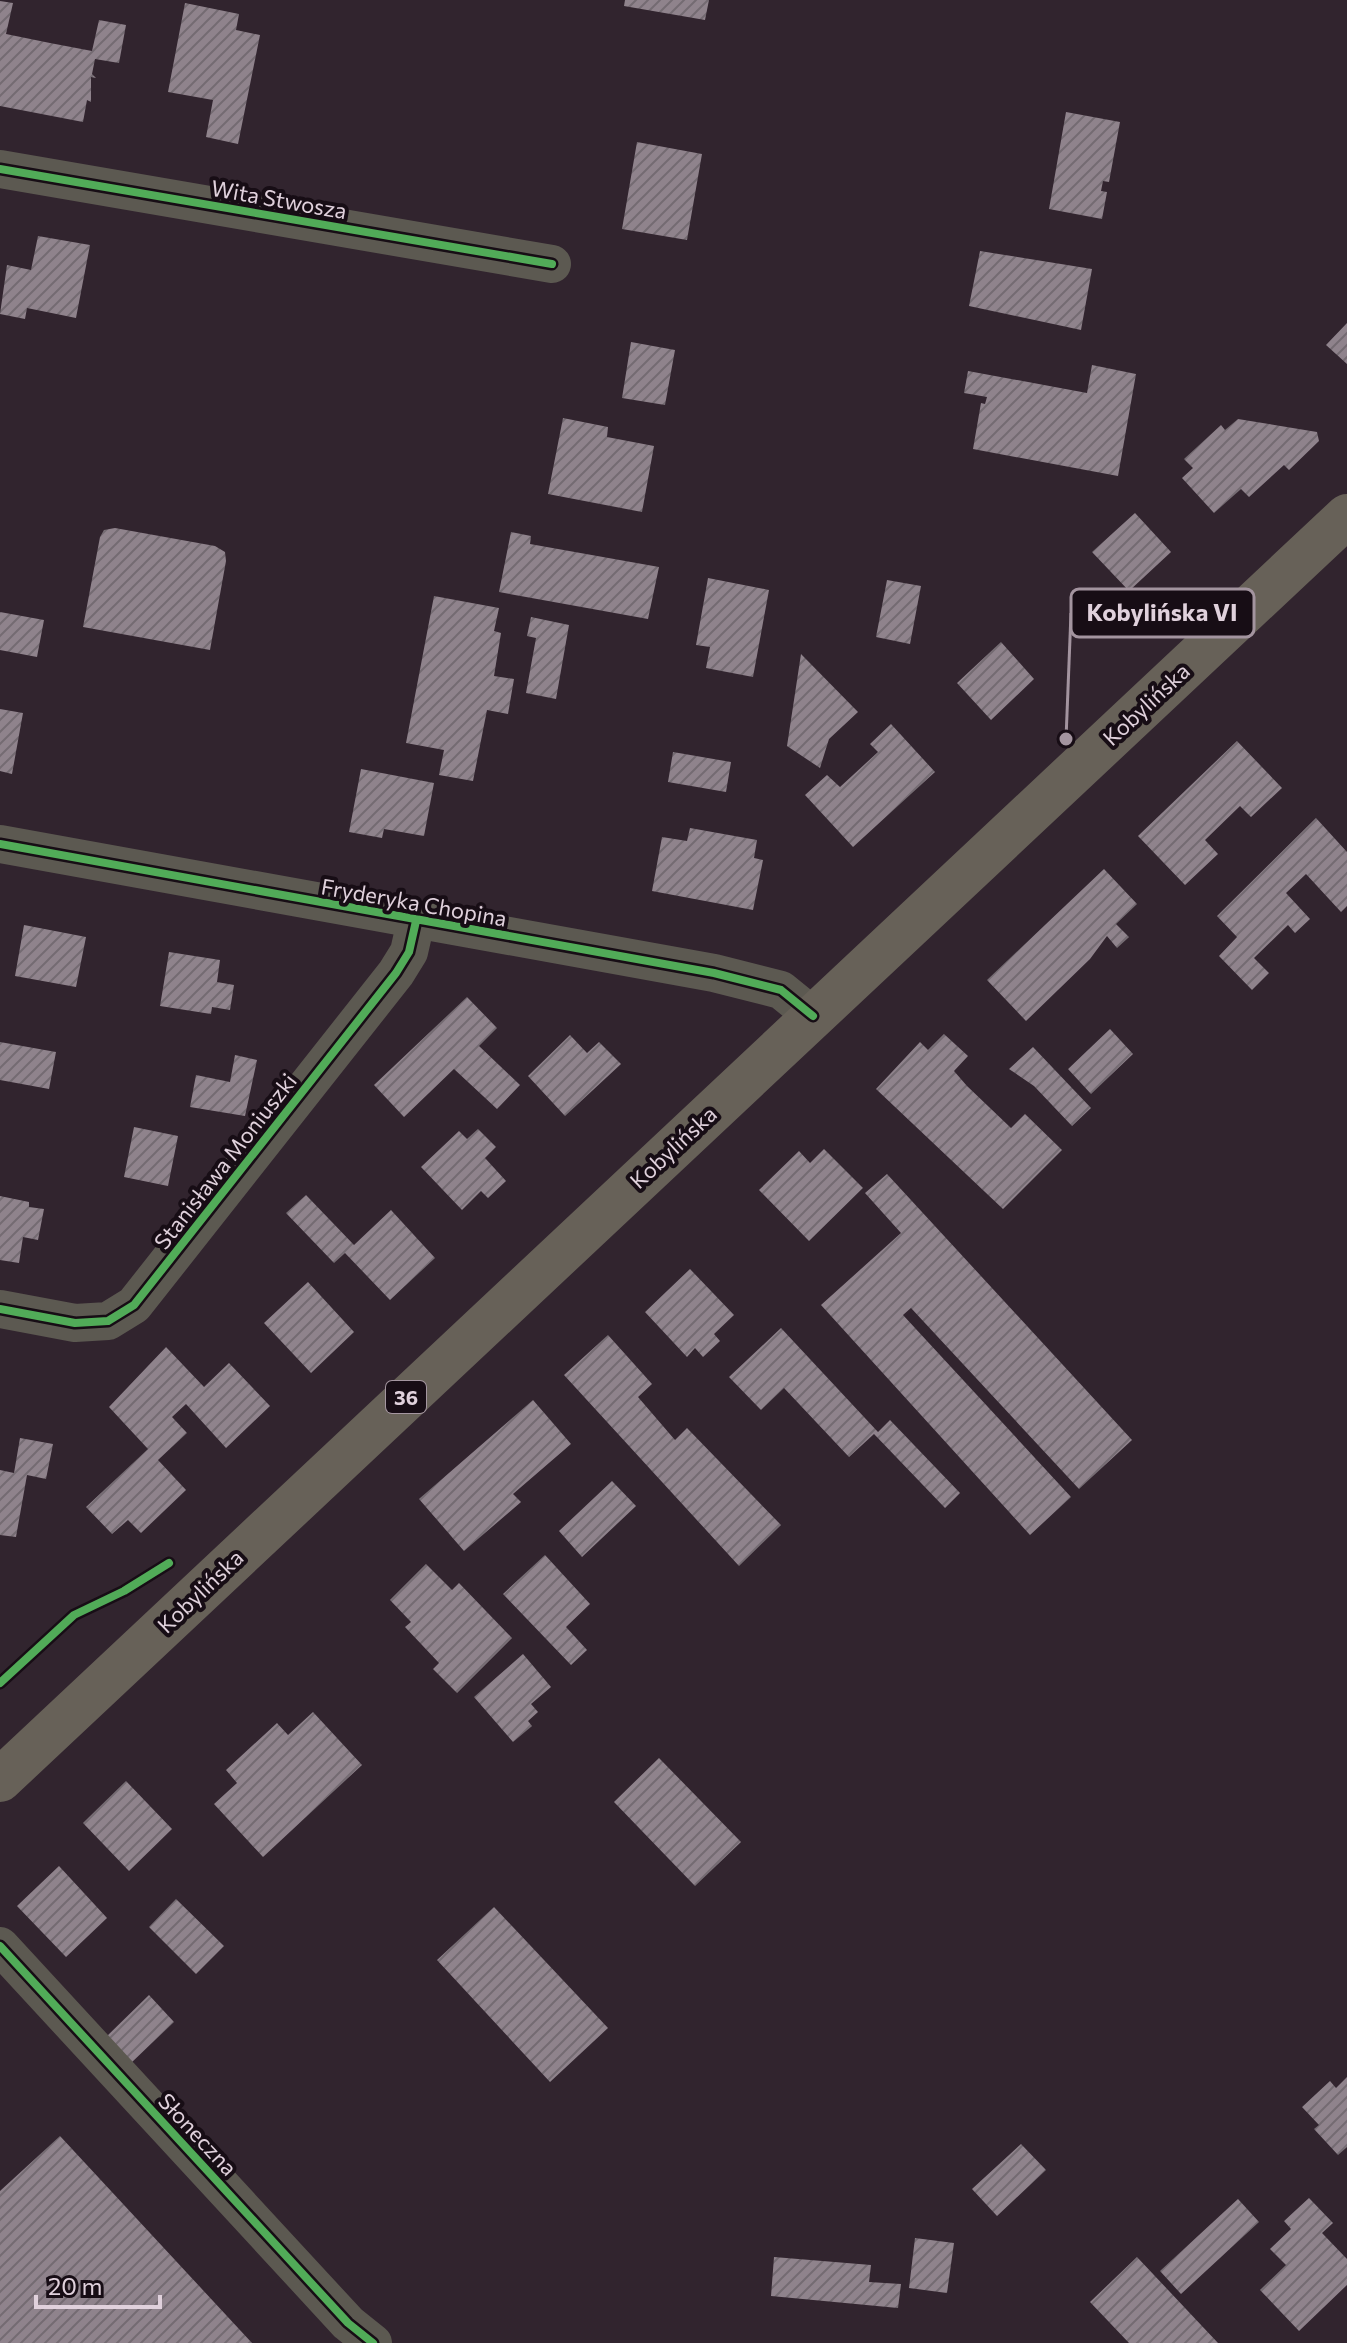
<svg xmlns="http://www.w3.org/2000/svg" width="1347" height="2343" viewBox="0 0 1347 2343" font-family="Commissioner,sans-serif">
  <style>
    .building { fill: url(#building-hatch) }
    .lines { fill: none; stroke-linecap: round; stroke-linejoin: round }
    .minor { stroke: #5c5951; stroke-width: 38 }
    .primary { stroke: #676158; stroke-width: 44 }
    .cycleway-casing { stroke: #170d15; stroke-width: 13 }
    .cycleway { stroke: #51ab58; stroke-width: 8 }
    .labels { text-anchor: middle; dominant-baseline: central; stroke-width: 8; stroke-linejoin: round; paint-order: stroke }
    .shield { fill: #170d15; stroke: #a496a0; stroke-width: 2 }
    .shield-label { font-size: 20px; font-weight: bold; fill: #e0d1dc }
    .street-label { font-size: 22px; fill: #e0d1dc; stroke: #170d15 }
    .leader { fill: none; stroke: #a3949f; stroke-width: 3 }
    .callout-dot { fill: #a3949f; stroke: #170d15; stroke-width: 3 }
    .callout { fill: #170d15; stroke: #a3949f; stroke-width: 3 }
    .callout-label { font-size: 24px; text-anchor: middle; font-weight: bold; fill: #e0d1dc }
  </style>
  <defs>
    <pattern id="building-hatch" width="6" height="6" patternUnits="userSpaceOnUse" patternTransform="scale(2)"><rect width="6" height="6" fill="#8f838c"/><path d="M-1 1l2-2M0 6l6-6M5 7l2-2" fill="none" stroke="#746b72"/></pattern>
  </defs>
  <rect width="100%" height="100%" fill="#31242e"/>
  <path class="building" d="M625 0H709L705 20 624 6Z
    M0 1 13 3 6 34 50 43 92 51 99 20 126 25 119 63 95 59 92 74 96 78 91 77V102L87 100 83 122 0 106Z
    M185 3 239 14 236 30 260 35 238 144 206 137 213 100 168 92Z
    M1066 112 1120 122 1109 182 1103 181 1101 191 1107 192 1102 219 1049 209Z
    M637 142 702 154 687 240 622 229Z
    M38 236 90 245 76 318 27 308 25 319 0 314 7 265 31 270Z
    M980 251 1092 269 1081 330 969 306Z
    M1347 323V364L1326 345Z
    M631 342 675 350 665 405 622 398Z
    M1092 365 1136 374 1118 476 973 449 981 403 985 404 987 397 964 393 968 371 1087 393Z
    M563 418 608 427 607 437 654 446 642 512 548 494Z
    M1238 419 1317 432 1319 441 1289 470 1284 465 1249 497 1241 489 1214 513 1182 478 1193 468 1184 459 1221 425 1225 430Z
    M1135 513 1171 552 1129 591 1092 552Z
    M115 528 215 546 225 552 226 561 210 650 83 627 100 537 104 530Z
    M511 532 531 536 530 544 659 567 648 619 499 592Z
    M708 578 769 590 753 677 706 668 710 647 696 645Z
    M887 580 921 586 910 644 876 637Z
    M434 596 499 608 494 631 501 633 494 676 514 679 508 714 487 710 473 781 439 775 444 750 406 743Z
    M0 612 44 620 37 657 0 650Z
    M531 617 569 625 556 699 526 693 536 638 527 636Z
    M1001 642 1034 679 991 720 957 683Z
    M801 654 858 712 829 739 820 768 787 746Z
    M0 709 23 713 12 774 0 771Z
    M891 724 935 772 853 847 805 795 827 775 840 787 878 752 870 744Z
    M1237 741 1282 788 1251 817 1240 806 1205 840 1218 854 1185 885 1138 836Z
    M673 752 731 762 726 792 668 782Z
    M361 769 434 783 424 836 384 829 382 838 349 832Z
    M1316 818 1347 852V906L1341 912 1306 874 1286 893 1310 919 1295 933 1288 925 1254 958 1269 973 1252 990 1219 956 1237 937 1217 916Z
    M690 828 757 840 754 858 763 860 753 910 652 891 662 837 687 841Z
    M1104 869 1137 904 1116 924 1129 937 1117 948 1107 936 1090 959 1026 1021 987 980Z
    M24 925 86 937 76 987 15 976Z
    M169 952 220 960 217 982 234 985 230 1010 212 1007 211 1014 160 1006Z
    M467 997 497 1028 479 1046 520 1085 497 1109 454 1069 404 1117 374 1085Z
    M1110 1029 1133 1054 1091 1094 1068 1069Z
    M944 1034 968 1056 954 1071 967 1086 1011 1128 1025 1114 1062 1150 1003 1209 876 1089 920 1042 928 1050Z
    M570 1035 587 1053 599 1042 621 1064 565 1116 528 1076Z
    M0 1042 56 1052 49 1089 0 1080Z
    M1033 1047 1091 1108 1072 1126 1034 1086 1009 1069Z
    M235 1055 257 1060 245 1116 190 1107 196 1075 230 1082Z
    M134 1127 178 1136 168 1186 124 1177Z
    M478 1129 496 1147 485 1158 506 1181 488 1198 481 1191 462 1210 421 1167 459 1131 467 1139Z
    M824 1149 863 1188 809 1241 759 1190 799 1151 810 1163Z
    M887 1174 1132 1440 1079 1489 911 1308 903 1315 1071 1497 1030 1535 821 1305 901 1233 865 1193Z
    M306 1195 354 1245 391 1210 435 1258 390 1300 345 1253 334 1263 286 1213Z
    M0 1196 29 1202V1207L44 1209 38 1240 23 1237 19 1263 0 1260Z
    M690 1269 734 1315 714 1334 720 1341 703 1357 695 1348 687 1357 645 1312Z
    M308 1282 354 1332 311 1373 264 1323Z
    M781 1328 878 1432 890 1420 960 1493 945 1508 874 1434 849 1457 784 1388 761 1410 729 1377Z
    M608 1335 652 1384 638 1397 675 1440 687 1428 781 1525 739 1566 564 1375Z
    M166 1347 204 1387 229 1363 270 1406 226 1448 186 1404 172 1417 187 1433 158 1460 186 1490 141 1533 128 1520 112 1534 86 1507 148 1449 109 1407Z
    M533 1400 571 1444 513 1494 521 1502 464 1551 419 1499Z
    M20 1438 53 1444 46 1479 27 1475 16 1537 0 1535V1470L14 1473Z
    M612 1481 636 1506 582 1557 559 1531Z
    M545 1555 590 1604 566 1627 587 1650 571 1665 503 1594Z
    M426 1564 452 1590 459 1583 512 1638 457 1693 433 1669 439 1663 405 1627 411 1622 390 1600Z
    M523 1654 551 1687 531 1704 538 1712 528 1721 532 1726 513 1742 474 1697Z
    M313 1712 362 1765 263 1857 214 1804 237 1783 226 1770 277 1723 288 1735Z
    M659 1758 741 1842 695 1886 614 1802Z
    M126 1781 172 1829 129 1871 83 1823Z
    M59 1866 107 1918 66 1957 17 1906Z
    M176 1899 224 1946 196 1974 149 1927Z
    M494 1907 608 2028 550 2082 437 1960Z
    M149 1995 174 2022 130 2064 105 2038Z
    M1347 2077V2147L1338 2155 1314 2129 1319 2125 1302 2107 1330 2081 1336 2088Z
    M60 2136 252 2343H0V2191Z
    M1021 2144 1046 2170 997 2216 972 2189Z
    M1309 2198 1333 2223 1322 2233 1347 2259V2285L1299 2331 1260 2290 1286 2265 1270 2249 1291 2229 1284 2221Z
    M1238 2199 1259 2222 1181 2294 1160 2271Z
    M915 2238 954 2243 947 2293 909 2288Z
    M774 2257 871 2265 869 2282 901 2284 898 2308 771 2296Z
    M1137 2257 1218 2343H1129L1090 2302Z"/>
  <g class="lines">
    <path class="minor" d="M0 169 552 264
      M0 844 714 973 781 990 813 1016
      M0 1309 75 1323 108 1321 134 1305 396 973 409 952 416 921
      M0 1946 348 2323 373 2343"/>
    <path class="primary" d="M0 1780 1347 516"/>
    <g class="cycleway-casing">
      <path id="cycleway" d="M0 169 552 264
        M0 844 714 973 781 990 813 1016
        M0 1309 75 1323 108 1321 134 1305 396 973 409 952 416 921
        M0 1683 74 1615 124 1591 169 1563
        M0 1946 348 2323 373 2343"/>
    </g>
    <use href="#cycleway" class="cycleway"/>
  </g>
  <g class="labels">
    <rect class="shield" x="386" y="1381" width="40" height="32" rx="6"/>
    <g class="shield-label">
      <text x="406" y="1397">36</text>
    </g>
    <g class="street-label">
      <text transform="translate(279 199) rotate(10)">Wita Stwosza</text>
      <text transform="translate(1146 704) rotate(-43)">Kobylińska</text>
      <text transform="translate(414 902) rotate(10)">Fryderyka Chopina</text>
      <text transform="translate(673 1147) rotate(-43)">Kobylińska</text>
      <text transform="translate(225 1161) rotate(-52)">Stanisława Moniuszki</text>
      <text transform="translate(200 1591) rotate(-44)">Kobylińska</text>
      <text transform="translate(198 2134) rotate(47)">Słoneczna</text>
    </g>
  </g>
  <path class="leader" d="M1066 739L1071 613"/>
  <circle class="callout-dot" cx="1066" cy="739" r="8"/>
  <rect class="callout" x="1071" y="589" width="183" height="48" rx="8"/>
  <g class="callout-label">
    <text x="1162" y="621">Kobylińska VI</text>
  </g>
  <path d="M36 2295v12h124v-12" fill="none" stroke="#e0d1dc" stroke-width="4"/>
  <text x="48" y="2295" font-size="24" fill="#e0d1dc" stroke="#170d15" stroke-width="6" paint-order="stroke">20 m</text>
</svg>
